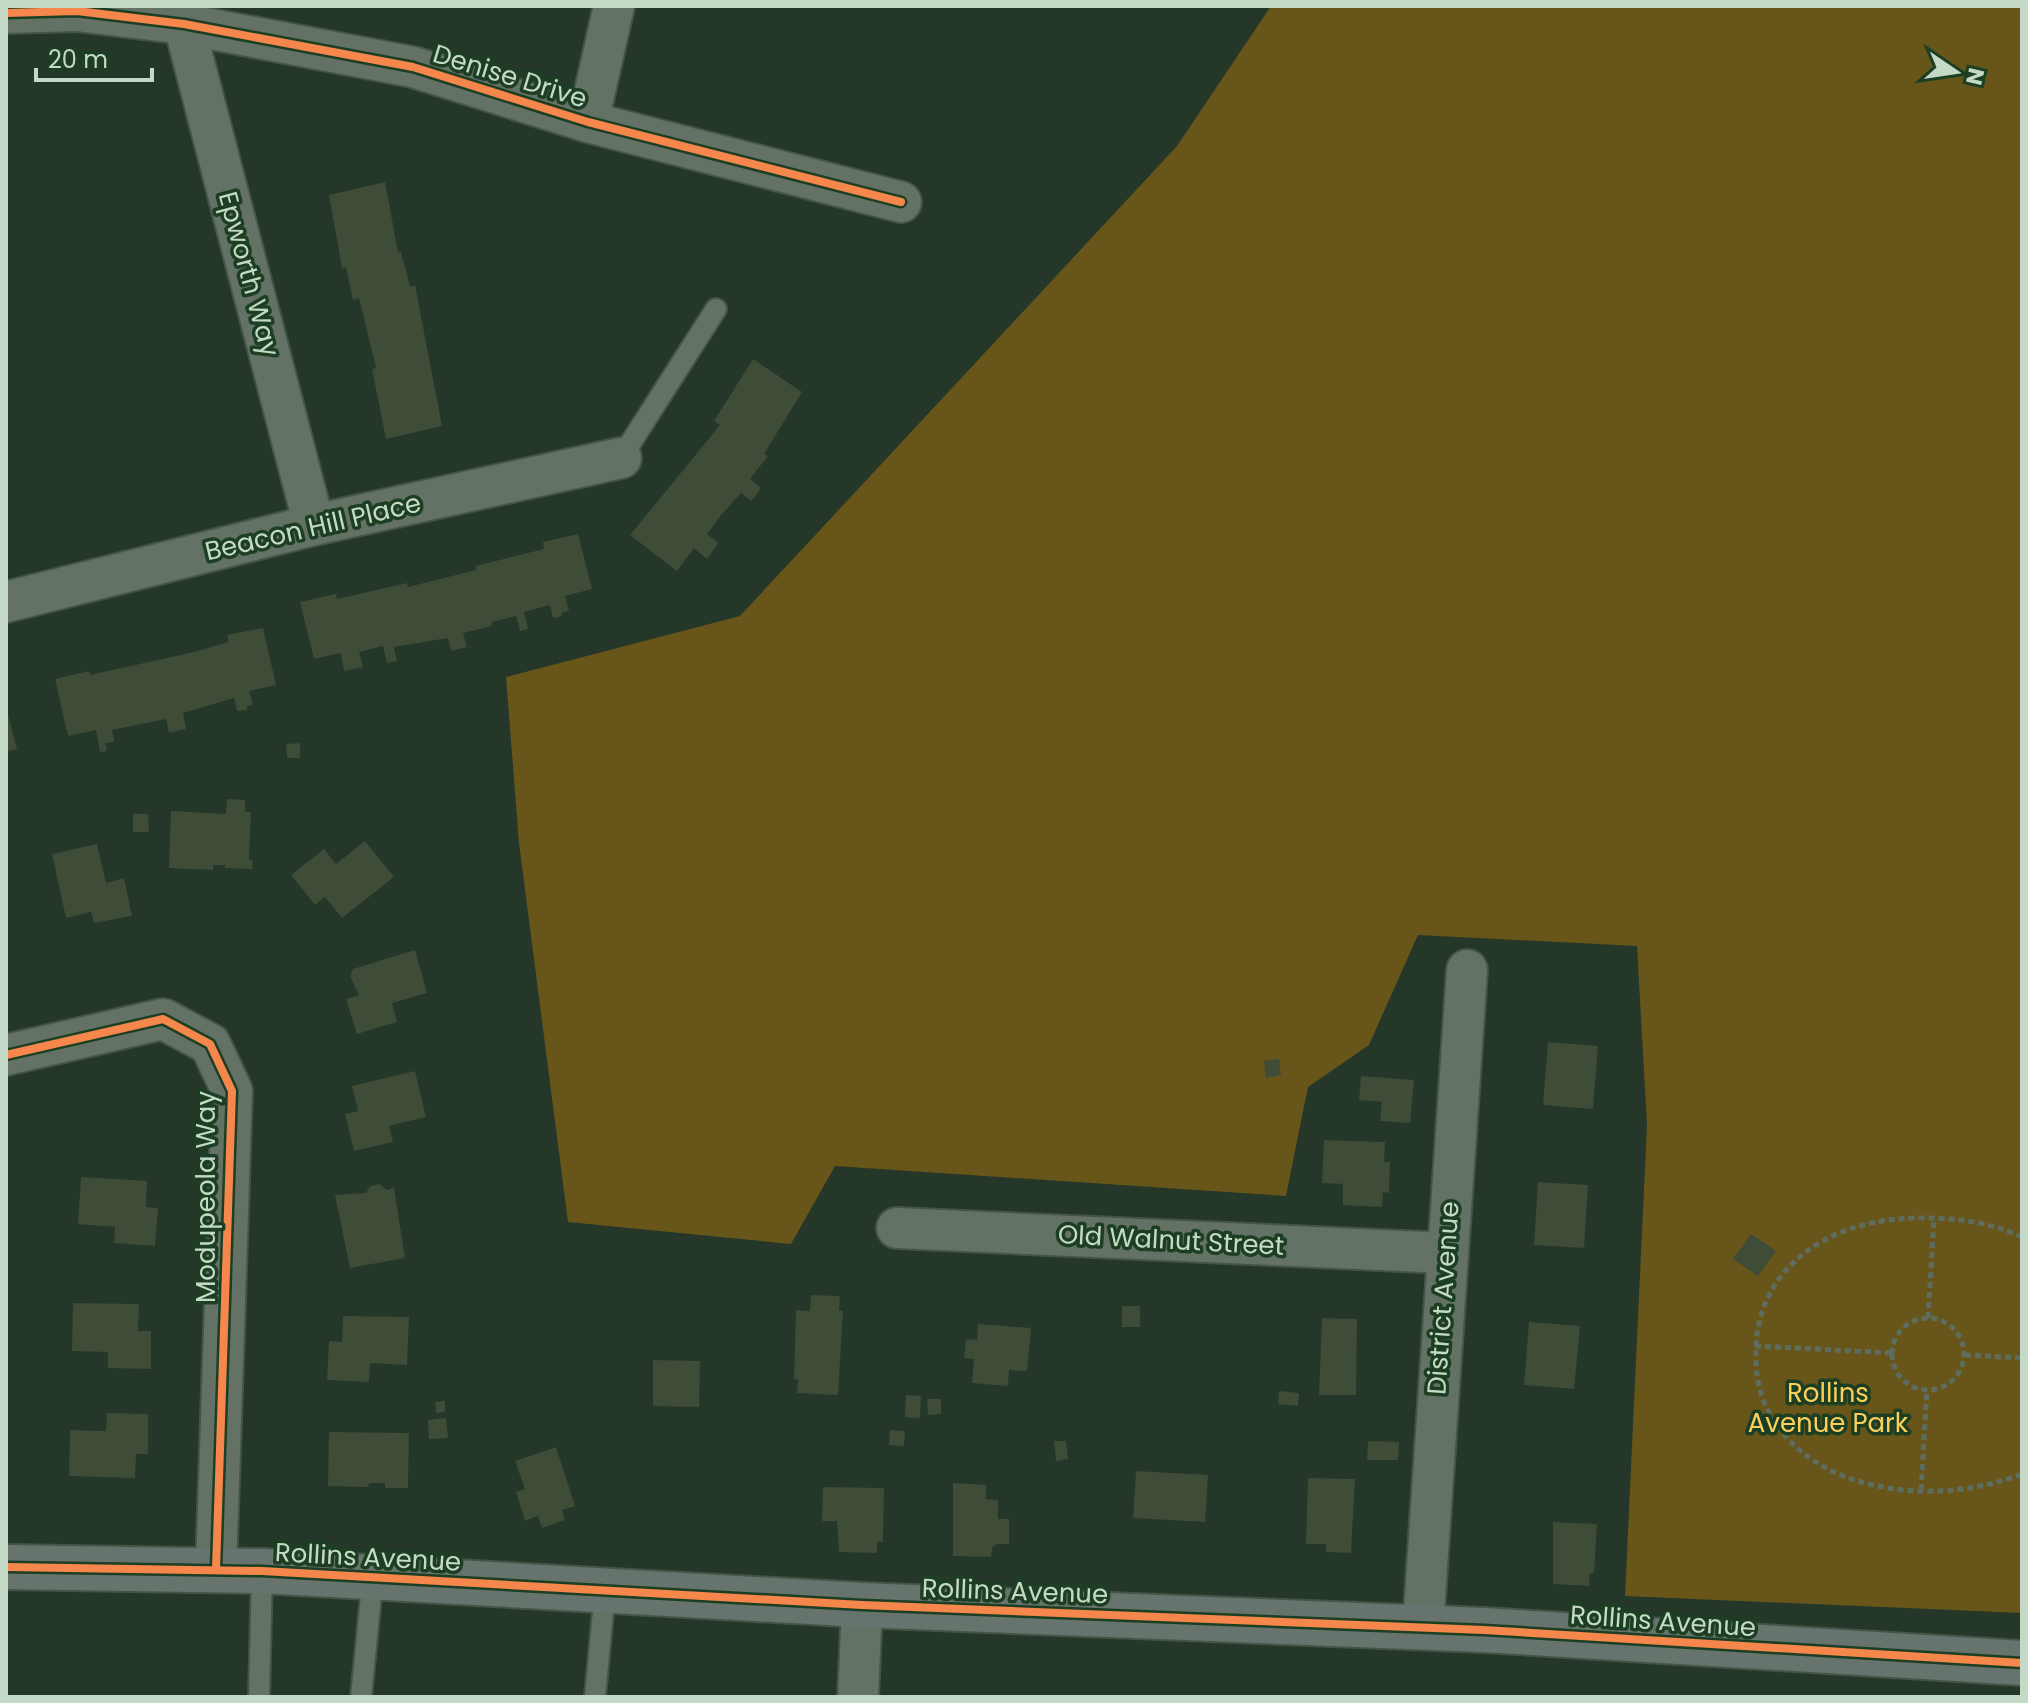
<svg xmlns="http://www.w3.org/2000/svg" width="2028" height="1703" viewBox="0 0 2028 1703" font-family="Poppins,sans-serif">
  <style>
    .green { fill: #675519 }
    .building { fill: #3e4c38 }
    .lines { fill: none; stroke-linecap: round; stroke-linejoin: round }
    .lane-casing { stroke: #445548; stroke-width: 24 }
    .street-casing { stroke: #445548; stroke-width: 44 }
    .secondary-casing { stroke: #445548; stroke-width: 48 }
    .path { stroke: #5f6d61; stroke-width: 5; stroke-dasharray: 6 4; stroke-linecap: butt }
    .lane { stroke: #647266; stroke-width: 20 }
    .street { stroke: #647266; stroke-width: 40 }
    .secondary { stroke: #66746d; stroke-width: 44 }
    .cycleway-casing { stroke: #1c3f23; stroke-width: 13 }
    .cycleway { stroke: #f5874c; stroke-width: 8 }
    .labels { text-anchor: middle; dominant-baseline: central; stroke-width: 7; stroke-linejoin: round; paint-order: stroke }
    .street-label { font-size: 26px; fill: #c5d9c7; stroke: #1c3f23 }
    .park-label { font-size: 26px; fill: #fbcf5a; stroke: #1c3f23 }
  </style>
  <rect width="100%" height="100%" fill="#243728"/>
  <path class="green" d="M1271 6H2022V1613L1625 1596 1647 1125 1637 946 1418 935 1369 1045 1308 1087 1286 1196 835 1166 791 1244 568 1222 519 843 506 677 740 616 1177 146Z"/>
  <path class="building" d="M385 182 398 252H401L410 287 415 285 442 426 386 439 372 369 376 368 359 298 353 300 346 267 342 268 329 195Z
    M753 359 802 392 764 454 768 456 750 479 761 488 756 495 751 501 741 493 722 514 707 534 718 543 707 559 694 548 677 571 630 535 720 425 714 421Z
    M578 534 592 589 565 596 569 611 561 613 562 616 553 618 550 605 524 612 528 629 520 631 516 616 491 622 492 626 463 633 467 647 451 651 448 638 394 647 397 661 387 663 383 646 359 652 363 667 344 671 341 653 314 659 300 602 336 594 337 599 407 583 408 587 476 570 475 566 544 549 543 542Z
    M263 628 276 685 249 691 253 705 247 706V710L237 711 234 698 183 713 186 729 169 733 166 719 112 730 114 742 105 743 107 751 100 752 96 730 68 736 55 679 89 671 90 675 194 652 229 642 227 635Z
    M6 707 17 749 6 752Z
    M300 743V758H287L286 744Z
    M227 799 245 800V812H251L249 860 253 861 252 869 225 868V865H213V870L169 868 171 811 226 814Z
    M133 814H148L149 832H133Z
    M365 841 394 877 342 918 325 897 315 905 291 875 324 849 336 864Z
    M97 844 106 883 124 878 132 916 94 923 91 912 66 918 52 854Z
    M415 950 427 993 392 1003 397 1022 357 1034 346 999 359 995 350 976 353 969Z
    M1548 1042 1598 1046 1593 1109 1543 1105Z
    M1279 1059 1281 1075 1266 1078 1264 1061Z
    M415 1071 426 1117 389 1126 393 1142 354 1151 345 1114 358 1111 352 1086Z
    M1361 1076 1414 1080 1410 1123 1380 1121 1382 1102 1359 1100Z
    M1324 1140 1385 1142 1384 1162H1390L1389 1193 1383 1192 1382 1207 1343 1205V1184L1322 1183Z
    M81 1177 147 1181 146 1207 158 1208 155 1246 114 1243 115 1227 78 1224Z
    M1538 1182 1588 1185 1584 1248 1534 1245Z
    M380 1184 387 1190 394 1188 405 1258 350 1268 335 1195 366 1193 370 1186Z
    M1751 1234 1776 1251 1758 1276 1733 1259Z
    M811 1295 840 1296 839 1310 843 1311 838 1395 797 1393 798 1380 794 1379 796 1310 810 1311Z
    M73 1303 139 1304 138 1331H151V1369L108 1368V1352L72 1351Z
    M1122 1306H1140V1327H1122Z
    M343 1316 409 1317 407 1365 370 1363 369 1382 327 1380 329 1341 342 1342Z
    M1322 1318 1357 1319 1356 1395H1319Z
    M1529 1322 1580 1326 1574 1389 1524 1385Z
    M978 1324 1031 1328 1027 1371 1009 1370 1008 1386 972 1383 974 1359 964 1358 966 1339 977 1340Z
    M653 1360 700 1361 699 1407 653 1406Z
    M1279 1391 1299 1393 1298 1406 1278 1404Z
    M906 1395 921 1396 920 1418 905 1417Z
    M927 1399H941V1414L928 1415Z
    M445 1401V1412L436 1413 435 1402Z
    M107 1413 148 1414V1454H136L135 1478 69 1476 70 1430 106 1431Z
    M446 1418 448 1438 429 1439 428 1420Z
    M890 1430 905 1431 904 1446 889 1445Z
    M329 1432 409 1433 408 1488H385V1483H369L368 1487 328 1486Z
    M1054 1441H1066L1068 1459 1056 1461Z
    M1368 1441 1399 1442 1398 1460H1367Z
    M556 1447 575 1506 562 1510 565 1520 542 1528 538 1516 525 1521 516 1492 525 1489 515 1461Z
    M1136 1471 1208 1475 1205 1522 1133 1518Z
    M1308 1478 1355 1479 1351 1553 1326 1552V1544H1306Z
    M953 1483 986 1485V1499L998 1500V1519H1009V1544H997L992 1548 991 1557 953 1556Z
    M823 1487 884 1488 883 1542H877V1553L839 1552 837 1521H822Z
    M1553 1522 1597 1524 1594 1573H1590L1589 1586 1553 1584Z"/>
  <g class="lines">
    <g class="lane-casing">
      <path id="lane" d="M621 458 716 309
        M259 1697 262 1571
        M361 1697 373 1576
        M595 1697 605 1590"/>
    </g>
    <g class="street-casing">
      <path id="street" d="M188 6 184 24 314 525
        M6 13 77 11 184 24 413 67 588 122 901 202
        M588 122 614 6
        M6 602 314 525 621 458
        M6 1055 163 1019 210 1044 232 1091 216 1569
        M897 1228 1446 1253
        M1423 1627 1467 970
        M858 1697 862 1605"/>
    </g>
    <g class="secondary-casing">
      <path id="secondary" d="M6 1567 262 1571 862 1605 1484 1630 2022 1663"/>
    </g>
    <path class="path" d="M2022 1237C1985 1219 1937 1216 1897 1219 1820 1226 1754 1274 1756 1356 1756 1379 1760 1399 1773 1419 1821 1498 1944 1505 2022 1474
      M1928 1318 1934 1219
      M1892 1354a36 36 0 1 1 72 0a36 36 0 1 1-72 0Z
      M1755 1346 1892 1353
      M1965 1355 2022 1358
      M1921 1490 1927 1390"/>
    <use href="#lane" class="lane"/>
    <use href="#street" class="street"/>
    <use href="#secondary" class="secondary"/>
    <g class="cycleway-casing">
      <path id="cycleway" d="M6 13 77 11 184 24 413 67 588 122 901 202
        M6 1055 163 1019 210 1044 232 1091 216 1569
        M6 1567 262 1571 862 1605 1484 1630 2022 1663"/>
    </g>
    <use href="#cycleway" class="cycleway"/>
  </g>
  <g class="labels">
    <g class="street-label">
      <text transform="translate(510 76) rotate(17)">Denise Drive</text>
      <text transform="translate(249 274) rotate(75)">Epworth Way</text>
      <text transform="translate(313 527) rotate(-13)">Beacon Hill Place</text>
      <text transform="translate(206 1197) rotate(-90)">Modupeola Way</text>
      <text transform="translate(1171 1240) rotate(3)">Old Walnut Street</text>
      <text transform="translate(1443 1298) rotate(-86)">District Avenue</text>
      <text transform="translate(368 1557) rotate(3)">Rollins Avenue</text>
      <text transform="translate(1015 1591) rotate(2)">Rollins Avenue</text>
      <text transform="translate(1663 1621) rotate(4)">Rollins Avenue</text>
    </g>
    <g class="park-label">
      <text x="1828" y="1393">Rollins<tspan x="1828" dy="30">Avenue Park</tspan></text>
    </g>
  </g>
  <rect width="2028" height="1703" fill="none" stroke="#c5d9c7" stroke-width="16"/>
  <g transform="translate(1956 72) rotate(103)" stroke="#1c3f23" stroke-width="6" paint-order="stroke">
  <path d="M0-6L14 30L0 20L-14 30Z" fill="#c5d9c7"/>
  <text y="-12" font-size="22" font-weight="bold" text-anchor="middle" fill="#c5d9c7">N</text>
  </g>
  <path d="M36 68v12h116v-12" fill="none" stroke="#c5d9c7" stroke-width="4"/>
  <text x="48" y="68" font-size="24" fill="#c5d9c7" stroke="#1c3f23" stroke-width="6" paint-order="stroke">20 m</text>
</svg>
